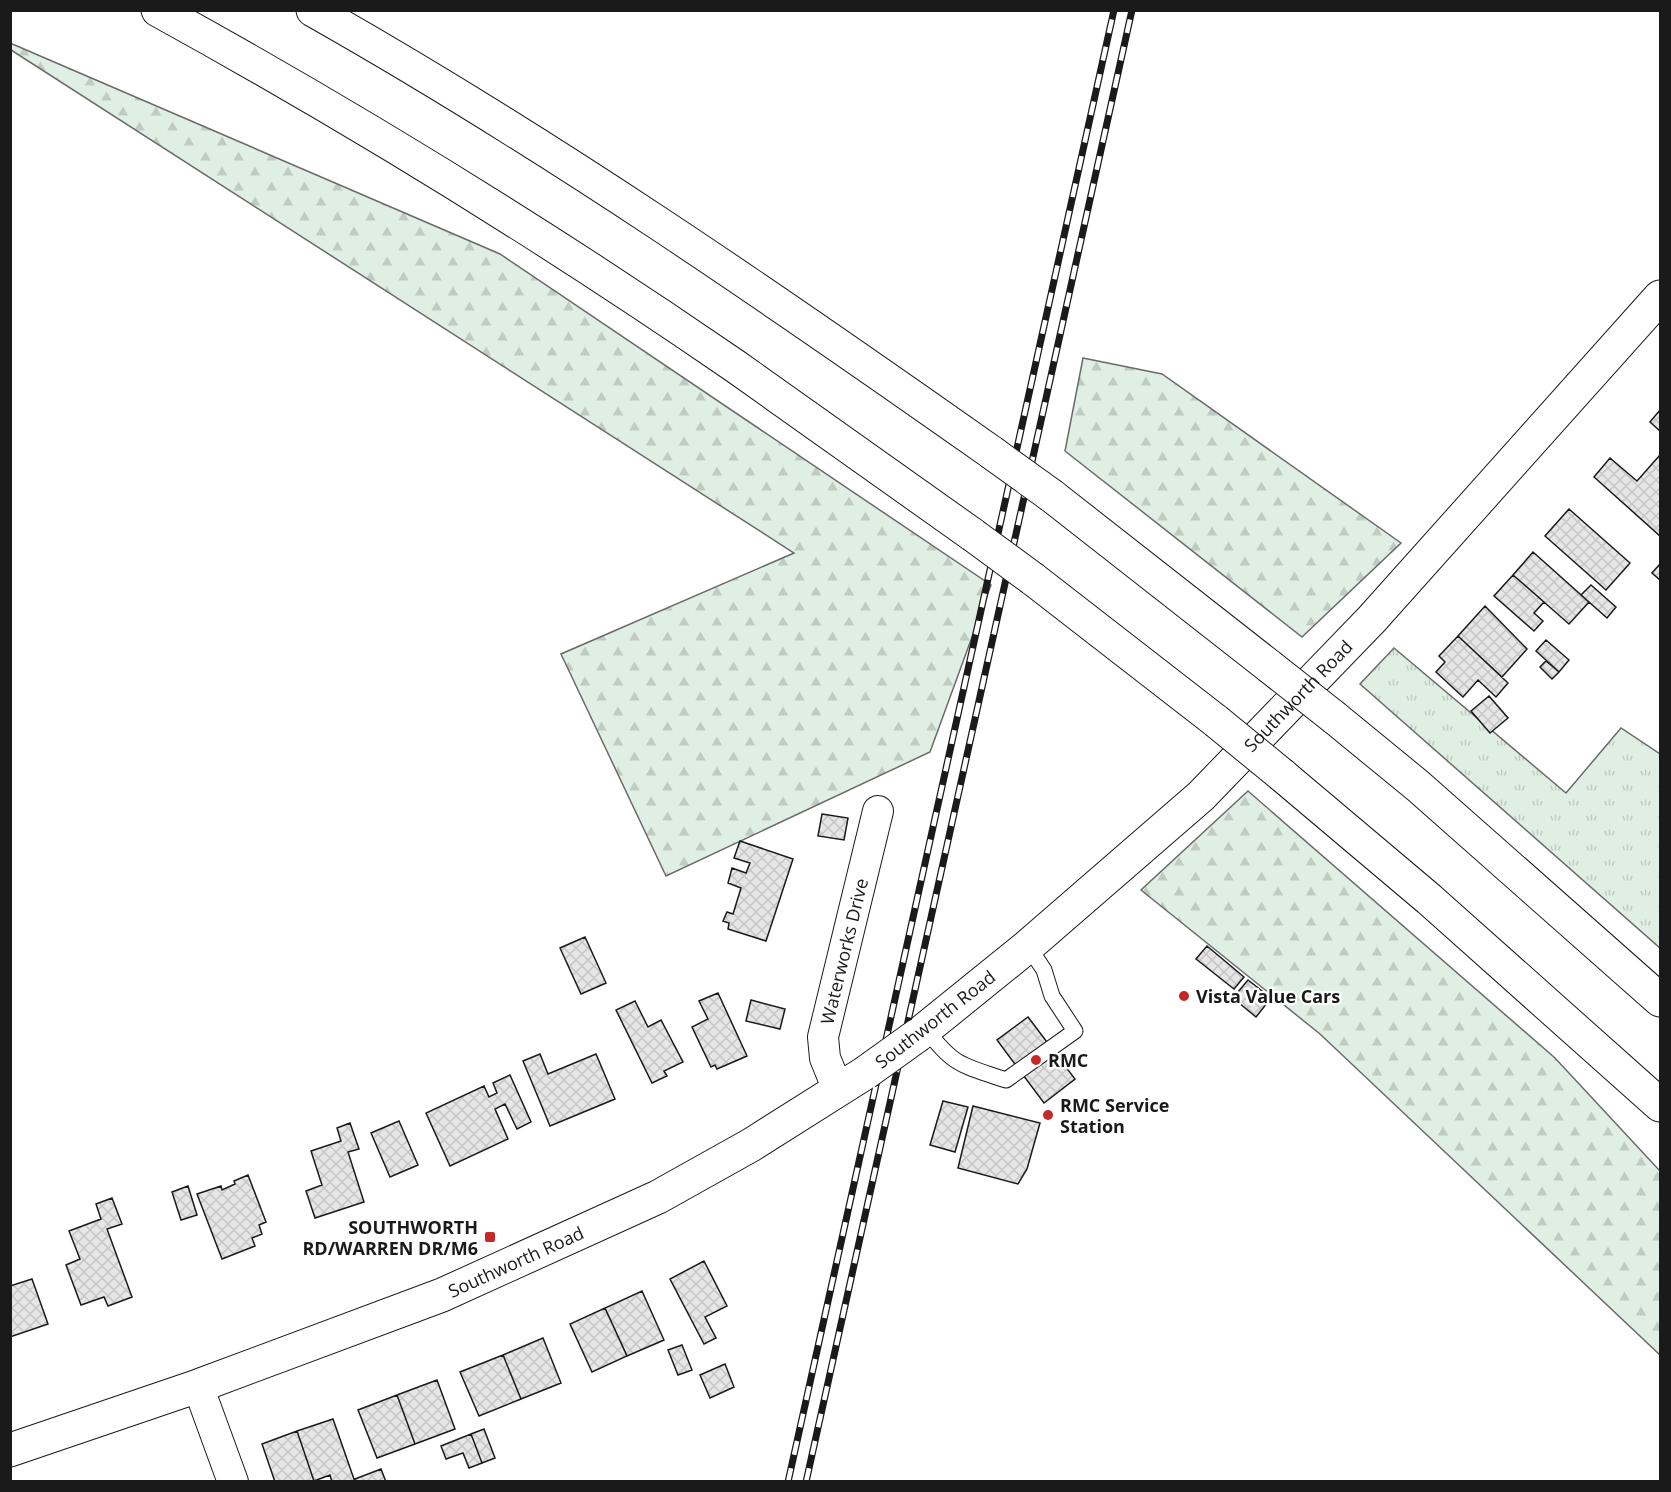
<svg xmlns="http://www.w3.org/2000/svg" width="1671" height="1492" viewBox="0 0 1671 1492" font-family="'Open Sans',sans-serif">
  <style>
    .grass { fill: url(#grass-tufts); stroke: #6a6a6a; stroke-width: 1.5 }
    .forest { fill: url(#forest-firs); stroke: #6a6a6a; stroke-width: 1.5 }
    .building { fill: url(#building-cross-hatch); stroke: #1a1a1a; stroke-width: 1.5 }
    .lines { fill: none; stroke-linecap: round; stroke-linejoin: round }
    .lane-casing { stroke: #1a1a1a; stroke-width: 17 }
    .street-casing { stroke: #1a1a1a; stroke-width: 32 }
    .primary-casing { stroke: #1a1a1a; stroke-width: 35 }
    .highway-casing { stroke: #1a1a1a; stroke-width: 35 }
    .lane { stroke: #fff; stroke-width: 15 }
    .street { stroke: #fff; stroke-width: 30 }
    .primary { stroke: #fff; stroke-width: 33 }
    .highway { stroke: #fff; stroke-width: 33 }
    .rail-casing { stroke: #1a1a1a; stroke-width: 7 }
    .rail { stroke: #fff; stroke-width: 4.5; stroke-dasharray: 14; stroke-linecap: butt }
    .primary-bridge-casing { stroke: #1a1a1a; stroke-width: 35; stroke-linecap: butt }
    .highway-bridge-casing { stroke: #1a1a1a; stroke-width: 35; stroke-linecap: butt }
    .primary-bridge { stroke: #fff; stroke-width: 33 }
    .highway-bridge { stroke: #fff; stroke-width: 33 }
    .poi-dot { fill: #c62828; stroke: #fff; stroke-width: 2 }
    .labels { text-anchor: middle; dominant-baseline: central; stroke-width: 4.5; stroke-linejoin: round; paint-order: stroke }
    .street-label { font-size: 18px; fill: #1a1a1a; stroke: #fff }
    .poi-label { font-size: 18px; font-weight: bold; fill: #1a1a1a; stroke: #fff; text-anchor: start }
  </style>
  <defs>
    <pattern id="grass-tufts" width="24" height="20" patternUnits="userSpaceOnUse" patternTransform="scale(1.5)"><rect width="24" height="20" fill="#e0efe3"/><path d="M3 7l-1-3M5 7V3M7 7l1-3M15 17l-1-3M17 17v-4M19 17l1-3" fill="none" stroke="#c0ccc2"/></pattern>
    <pattern id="forest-firs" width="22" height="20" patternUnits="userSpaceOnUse" patternTransform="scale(1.5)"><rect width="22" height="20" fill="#e0efe3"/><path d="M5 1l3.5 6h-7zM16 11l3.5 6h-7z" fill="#c0ccc2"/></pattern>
    <pattern id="building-cross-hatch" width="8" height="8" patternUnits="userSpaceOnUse" patternTransform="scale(1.5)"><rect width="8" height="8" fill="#e6e6e6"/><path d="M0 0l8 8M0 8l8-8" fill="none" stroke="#c5c5c5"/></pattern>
  </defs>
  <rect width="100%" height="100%" fill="#fff"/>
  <path class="grass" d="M1394 648 1566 793 1621 728 1660 754V948L1360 684Z"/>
  <path class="forest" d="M10 43 500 254 991 585 930 752 666 876 561 654 794 553 11 50Z
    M1083 358 1162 374 1401 543 1302 637 1065 451Z
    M1248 791 1555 1058 1660 1171V1355L1320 1034 1141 890Z"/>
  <path class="building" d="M1660 410V431L1650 422Z
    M1660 455V536L1594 477 1610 458 1637 481Z
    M1569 509 1630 563 1606 590 1545 536Z
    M1533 552 1589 602 1569 624 1513 575Z
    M1660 564V580L1652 573Z
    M1513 575 1544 602 1534 613 1543 621 1534 631 1494 596Z
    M1591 585 1616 607 1607 618 1581 595Z
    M1485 606 1527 649 1502 677 1458 636Z
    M1458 636 1508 683 1496 697 1478 680 1463 697 1436 672 1445 662 1439 656Z
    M1546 640 1569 660 1559 672 1536 651Z
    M1546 661 1559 672 1552 679 1540 667Z
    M1489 696 1508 718 1490 733 1471 711Z
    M822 814 848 818 844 840 818 836Z
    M740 841 793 859 766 941 728 929 729 923 723 921 727 912 733 914 741 888 728 883 732 868 746 873 750 863 734 858Z
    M585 937 606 983 581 994 560 948Z
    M1207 946 1244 977 1234 989 1196 959Z
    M1248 980 1271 998 1256 1017 1233 998Z
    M718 993 747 1056 717 1069 715 1065 711 1067 692 1027 708 1019 699 1001Z
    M751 1000 785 1009 780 1029 746 1021Z
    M635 1001 648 1027 661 1020 683 1062 664 1071 667 1076 652 1083 616 1010Z
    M1028 1017 1075 1079 1044 1103 997 1040Z
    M540 1054 548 1074 596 1054 615 1099 550 1126 523 1061Z
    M510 1075 531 1122 517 1129 505 1104 495 1109 508 1139 450 1166 426 1113 484 1086 489 1097 497 1093 493 1083Z
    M943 1101 968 1107 955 1152 930 1145Z
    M973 1106 1040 1123 1027 1169 1018 1184 958 1168Z
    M399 1121 418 1165 390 1177 371 1133Z
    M350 1123 359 1149 348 1152 364 1202 315 1218 306 1191 322 1185 311 1151 341 1141 337 1128Z
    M248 1175 266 1222 259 1225 262 1234 252 1238 255 1246 222 1259 197 1194 221 1186 222 1190 235 1184 234 1181Z
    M188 1186 197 1215 181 1220 172 1192Z
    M112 1198 122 1224 107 1229 132 1297 108 1306 104 1297 81 1305 66 1265 80 1259 69 1231 101 1219 96 1204Z
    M704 1261 727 1306 705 1317 716 1338 704 1344 670 1279Z
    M32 1279 48 1324 10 1337V1286Z
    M642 1291 664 1340 627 1356 605 1308Z
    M605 1308 627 1356 592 1372 570 1324Z
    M543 1338 561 1383 521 1399 503 1355Z
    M682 1345 692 1370 678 1375 668 1350Z
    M503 1355 521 1399 479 1416 460 1372Z
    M725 1364 734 1387 710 1398 700 1375Z
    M437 1380 455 1429 415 1444 397 1395Z
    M397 1395 415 1444 377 1458 358 1410Z
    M333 1419 355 1482H332L330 1475 314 1481 297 1431Z
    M484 1429 495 1458 482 1463 471 1434Z
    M297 1431 314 1481 275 1482 262 1444Z
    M471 1434 482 1463 469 1468 463 1453 446 1459 441 1446Z
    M381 1469 386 1482H356L355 1479Z"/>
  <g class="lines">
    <g class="lane-casing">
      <path id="lane" d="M926 1029C954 1067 963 1065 1006 1080L1075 1031 1052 996 1044 970 1028 946"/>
    </g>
    <g class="street-casing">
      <g id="street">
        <path id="s1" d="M838 1090 825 1058 823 1037 878 811"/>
        <path d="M198 1386 233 1482"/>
      </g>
    </g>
    <g class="primary-casing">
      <g id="primary">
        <path id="s2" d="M918 1035 1028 946 1201 796 1372 619 1660 297"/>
        <path id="s3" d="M10 1450 198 1386 442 1295 658 1197 751 1145 865 1073"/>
      </g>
    </g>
    <g class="highway-casing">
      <path id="highway" d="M158 10C356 119 549 238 735 366 815 422 894 479 973 535
        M313 10C548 143 771 297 991 452
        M1052 496 1269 666
        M1033 579 1216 721
        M1335 718 1418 786 1660 1000
        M1282 775 1429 899 1660 1105"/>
    </g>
    <use href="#lane" class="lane"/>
    <use href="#street" class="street"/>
    <use href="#primary" class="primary"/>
    <use href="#highway" class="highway"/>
    <g class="rail-casing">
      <path id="rail" d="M788 1482 1114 10
        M806 1482 1132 10"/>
    </g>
    <use href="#rail" class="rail"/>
    <g class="primary-bridge-casing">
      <path id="primary-bridge" d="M865 1073 918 1035"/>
    </g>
    <g class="highway-bridge-casing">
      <path id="highway-bridge" d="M991 452 1052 496
        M973 535 1033 579
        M1269 666 1335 718
        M1216 721 1282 775"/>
    </g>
    <use href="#primary-bridge" class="primary-bridge"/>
    <use href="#highway-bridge" class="highway-bridge"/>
  </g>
  <g class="poi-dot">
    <circle cx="1184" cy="996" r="6"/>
    <circle cx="1036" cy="1060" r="6"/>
    <circle cx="1048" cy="1115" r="6"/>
    <rect x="484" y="1231" width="12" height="12" rx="3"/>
  </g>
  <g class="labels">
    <g class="street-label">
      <text stroke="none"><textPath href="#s2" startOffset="510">Southworth Road</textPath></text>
      <text stroke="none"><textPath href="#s1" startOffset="144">Waterworks Drive</textPath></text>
      <text transform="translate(935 1019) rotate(-38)">Southworth Road</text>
      <text stroke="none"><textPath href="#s3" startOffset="540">Southworth Road</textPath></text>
    </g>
    <g class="poi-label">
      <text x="1196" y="996">Vista Value Cars</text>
      <text x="1048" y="1060">RMC</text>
      <text x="1060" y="1105">RMC Service<tspan x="1060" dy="21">Station</tspan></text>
      <text x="478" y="1227" text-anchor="end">SOUTHWORTH<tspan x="478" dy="21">RD/WARREN DR/M6</tspan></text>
    </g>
  </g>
  <rect width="1671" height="1492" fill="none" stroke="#1a1a1a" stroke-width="24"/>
</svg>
